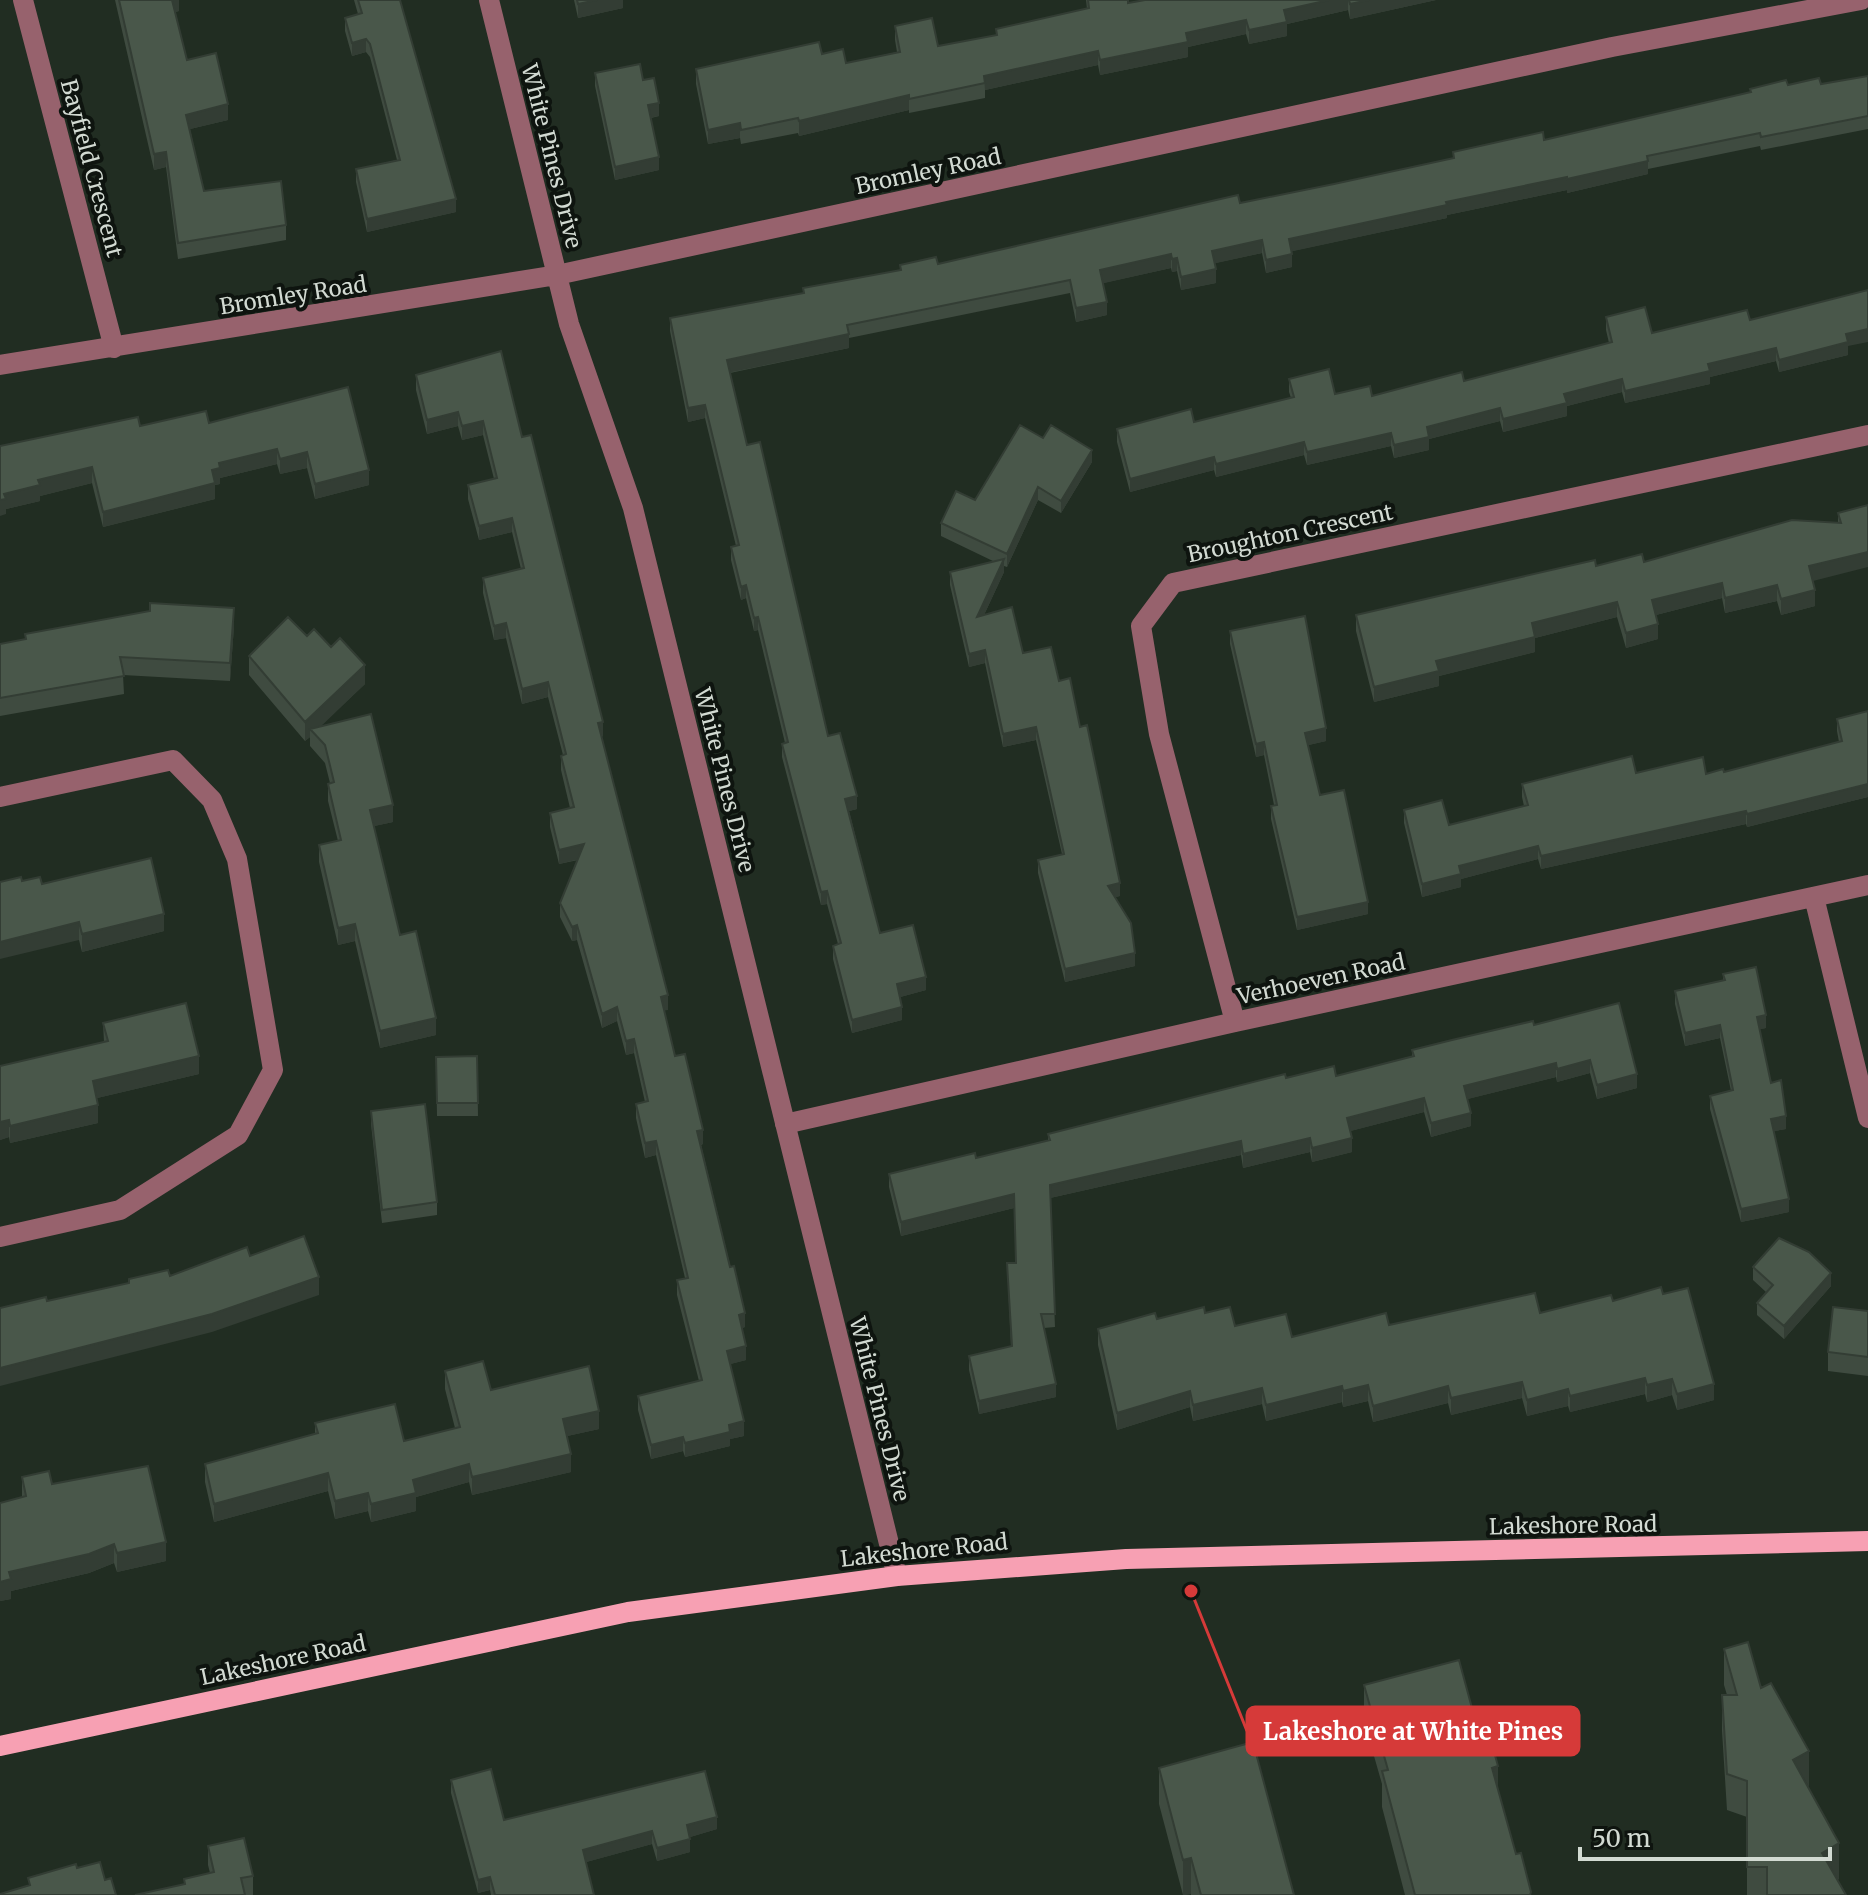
<svg xmlns="http://www.w3.org/2000/svg" width="1868" height="1895" viewBox="0 0 1868 1895" font-family="Merriweather,serif">
  <style>
    .lines { fill: none; stroke-linecap: round; stroke-linejoin: round }
    .minor { stroke: #97626d; stroke-width: 20 }
    .major { stroke: #f7a0b3; stroke-width: 20 }
    .wall { fill: #3f4b40 }
    .shaded-wall { fill: #333d34 }
    .building { fill: #49574a; stroke: #333d34; stroke-width: 2 }
    .labels { text-anchor: middle; dominant-baseline: central; stroke-width: 8; stroke-linejoin: round; paint-order: stroke }
    .street-label { font-size: 22px; fill: #d2dad2; stroke: #0e140f }
    .leader { fill: none; stroke: #d63a39; stroke-width: 3 }
    .callout-dot { fill: #d63a39; stroke: #0e140f; stroke-width: 3 }
    .callout { fill: #d63a39; stroke: #d63a39; stroke-width: 3 }
    .callout-label { font-size: 24px; text-anchor: middle; font-weight: bold; fill: #fff }
  </style>
  <rect width="100%" height="100%" fill="#212d22"/>
  <g class="lines">
    <path class="minor" d="M23 0 114 348
      M489 0 569 324 633 508 897 1576
      M0 365 557 275 1612 47 1861 0
      M0 797 173 760 212 800 237 859 273 1070 238 1135 120 1210 0 1237
      M1814 897 1868 1118
      M1235 1022 1159 734 1141 626 1173 583 1868 435
      M785 1124 1235 1022 1868 885"/>
    <path class="major" d="M0 1746 628 1612 897 1576 1126 1559 1868 1541"/>
  </g>
  <path class="wall" d="M115 0H179V11L175 12 187 60 228 120 190 129 204 191 286 225V240L178 259 166 167 154 170Z
    M354 0H400L456 212 367 232 356 182V169L397 160 370 57 366 52 352 56 345 31V18L358 14Z
    M574 0H623V8L578 18Z
    M1086 0H1128V3L1145 0H1436L1350 19 1348 10 1287 24V36L1249 44 1246 34 1188 47V57L1100 75 1098 65 985 90V98L909 113V110L799 136 798 133 741 144 740 138 708 144 696 84V69L822 54 846 63 897 52 895 40V26L938 46 996 35V29L1087 9Z
    M595 73 643 80 659 116 651 118 659 170 615 180 595 86Z
    M1868 76V129L1761 150 1760 146 1648 169V174L1567 193V190L1447 215V218L1292 251V267L1266 273 1262 253 1215 263 1216 283 1181 290 1177 271 1172 272 1171 268 1103 283 1107 315 1076 322 1070 293 849 338V348L730 373 747 445 828 736 857 809 849 811 880 933 926 990 900 997 902 1020 852 1033 833 959V946L838 944 827 904 821 905 782 757V744L785 743 758 630 754 631 746 598 741 600 731 560V547L736 546 705 418 688 422 670 331V318L803 293V288L900 270V265L938 264 1334 184 1453 159V152L1544 140 1750 92V89L1788 85 1821 84Z
    M1606 317 1652 333 1750 320 1848 346V355L1779 372 1776 361 1710 377V384L1625 403 1622 392 1567 406V416L1503 432 1500 421 1429 439V450L1394 458 1391 446 1307 465 1304 455 1216 477 1214 470 1130 492 1117 442V429L1194 422 1291 398 1289 392V379L1335 394 1372 396 1464 381 1609 343 1606 330Z
    M416 375 522 437 603 736 601 737 668 1010H664L675 1056 703 1144 701 1145 745 1327 742 1328 746 1360 730 1364 744 1436 730 1439V1446L685 1457 683 1451 651 1459 638 1410V1396L699 1381 677 1295V1280L685 1278 656 1155 645 1158 636 1118V1104L645 1102 634 1053 626 1055 617 1021 602 1028 577 940 572 941 560 917V903L578 860 559 864 550 827V813L570 808 561 770V756L563 755 548 697 522 704 506 638 494 640 483 593V578L521 569 512 532 479 540 468 499V485L494 479 483 435 462 440 458 426 427 434 416 390Z
    M348 387 369 485 315 499 307 468 280 474 277 464 220 478V484L215 485V499L103 527 92 483 40 496V501L6 509V514L0 446 140 426 209 423Z
    M1043 438 1092 462 1061 513 1038 500 1007 567 1004 566V572L984 615 1023 653 1059 681 1080 727 1120 896 1115 897 1135 966 1065 982 1038 873V860L1062 854 1036 740 1003 747 985 663 969 667 950 585V572L995 562 941 536V523L975 500Z
    M1868 505 1813 581 1815 606 1781 615 1777 601 1725 613 1722 598 1656 615 1658 639 1626 648 1617 617 1535 638V652L1439 676V686L1374 702 1356 631V615L1596 566 1644 562 1838 523V513Z
    M234 626 230 681 123 675 124 694 0 716V644L25 640V634Z
    M1230 631 1326 741 1308 745 1320 795 1368 914 1297 930 1271 819V806L1274 805 1264 755 1256 757 1230 644Z
    M307 636 365 684 320 726 393 822 374 826 400 935 436 1035 380 1048 355 941 338 945 319 862V845L338 841 328 801V784L330 783 325 763 310 746V737L305 741 249 675V656Z
    M1868 711V797L1747 827 1746 824 1541 869 1538 859 1461 879V887L1422 897 1404 823V810L1449 825 1524 806 1522 797V784L1636 773 1706 774 1724 772 1839 742 1837 731V719Z
    M22 881 42 884 164 931 82 952 79 940Z
    M1723 974 1766 1028 1759 1029 1771 1083 1786 1129 1774 1131 1789 1212 1741 1222 1710 1109V1096L1731 1091 1720 1038 1685 1046 1675 1004V991L1723 980Z
    M103 1023 199 1074 97 1098 98 1123 10 1143 9 1137 0 1140V1066L104 1042Z
    M1534 1025 1637 1088 1597 1099 1590 1073 1557 1082 1556 1077 1467 1099 1471 1126 1431 1137 1424 1112 1350 1131 1352 1152 1312 1162 1310 1152 1243 1168 1241 1155 1050 1198 1055 1327 1044 1328 1056 1397 979 1414 969 1370V1356L1011 1347 1007 1263H1016L1014 1208 901 1236 889 1187V1174L976 1158 1048 1140V1134L1286 1078 1336 1076 1412 1056V1050Z
    M477 1056 478 1116H437L436 1057Z
    M371 1111 437 1202V1215L382 1223 371 1124Z
    M1753 1267 1831 1286 1784 1339 1757 1315V1303L1766 1292 1753 1280Z
    M1663 1294 1714 1400 1677 1410 1672 1395 1647 1402 1645 1394 1570 1412 1568 1406 1527 1416 1522 1398 1451 1415 1448 1403 1373 1422 1368 1401 1343 1407 1342 1402 1266 1421 1262 1404 1193 1421 1190 1407 1117 1430 1098 1345V1329L1205 1313 1235 1326 1292 1337 1389 1325 1540 1313 1613 1301Z
    M1868 1311V1376L1828 1371V1352Z
    M445 1371 491 1390 599 1429 567 1436 571 1472 472 1495 469 1482 416 1497V1511L371 1522 368 1511 335 1519 328 1491 214 1522 205 1482V1464L315 1434V1423L404 1441 455 1428 445 1389Z
    M22 1477 52 1484 166 1561 117 1572 114 1563 89 1573 11 1591V1599L0 1601 22 1497Z
    M1724 1649 1761 1688 1808 1788 1839 1879 1837 1880 1846 1895H1747V1817L1727 1810 1722 1731V1695H1727L1724 1685Z
    M1364 1685 1476 1723 1498 1790 1516 1854 1531 1895H1405L1382 1807V1784L1364 1721Z
    M1159 1768 1294 1895H1191V1894L1183 1895 1159 1804Z
    M451 1780 504 1820 717 1829 690 1837V1852L657 1861 652 1844 586 1862 594 1895H491L490 1890 478 1893 451 1793Z
    M208 1846 253 1876V1895H135L184 1884V1879L210 1873 208 1865Z"/>
  <path class="shaded-wall" d="M171 0H179V11L171 13Z
    M597 0H623V8L578 18V4Z
    M1329 0H1348V10L1287 24V36L1249 44V30L1284 10Z
    M1369 0H1436L1350 19V4Z
    M1246 20V34L1188 47V57L1100 75V60L1186 33Z
    M366 39V52L352 56V43Z
    M1098 51V65L985 90 984 76Z
    M909 95V110L799 136V121Z
    M659 103V116L648 118V105Z
    M228 104V120L186 130V115Z
    M740 123V138L708 144V130Z
    M166 152V167L154 170V154Z
    M659 157V170L615 180V167Z
    M1648 161V174L1567 193V179Z
    M1567 177V190L1447 215V218L1289 252V239L1446 202Z
    M456 199V212L367 232V219Z
    M1262 240V253L1212 264V251Z
    M1171 254V268L1100 284V270Z
    M1292 254V267L1266 273V260Z
    M1177 258V271L1172 272V259Z
    M1216 269V283L1181 290V277Z
    M1107 302V315L1076 322V308Z
    M1868 329V342L1848 346V355L1779 372V360L1846 334Z
    M849 334V348L727 373V360Z
    M1776 348V361L1710 377V384L1625 403V391L1708 364Z
    M1622 379V392L1567 406V416L1503 432V419L1564 394Z
    M705 405V418L688 422V408Z
    M1500 408V421L1429 439V450L1394 458V445L1427 427Z
    M458 412V426L427 434V420Z
    M483 421V435L462 440V426Z
    M1391 433V446L1307 465V452Z
    M1304 442V455L1216 477V464Z
    M277 449V464L220 478V484L215 485V499L103 527V512L212 470 219 463Z
    M1092 450V462L1061 513V501Z
    M307 452V468L280 474V459Z
    M1214 457V470L1130 492V479Z
    M92 467V483L40 496V501L6 509V514L0 516V500L4 494 38 480Z
    M369 470V485L315 499V484Z
    M1038 487V500L1007 567V554Z
    M512 518V532L479 540V526Z
    M1868 552V567L1809 582V566Z
    M1004 559V572L977 630V617Z
    M1722 583V598L1652 616V600Z
    M746 585V598L741 600V587Z
    M1777 585V601L1725 613V598Z
    M1815 590V606L1781 615V599Z
    M1617 602V617L1535 638V652L1439 676V686L1374 702V687L1436 661 1532 623Z
    M234 608V626L230 681V663Z
    M758 617V630L754 631V618Z
    M506 623V638L494 640V626Z
    M1658 624V639L1626 648V633Z
    M985 650V663L969 667V654Z
    M365 665V684L314 733 310 729V737L305 741V722Z
    M548 682V697L522 704V689Z
    M603 722V736L598 738V723Z
    M1036 727V740L1003 747V734Z
    M1326 728V741L1305 746V733Z
    M1264 742V755L1256 757V744Z
    M1868 784V797L1747 827V814Z
    M857 796V809L845 812V799Z
    M393 805V822L370 827V810Z
    M1746 811V824L1541 869V856Z
    M584 844V858L559 864V850Z
    M1538 846V859L1461 879V887L1422 897V884L1459 866Z
    M1120 883V896L1108 899V886Z
    M827 891V904L821 905V892Z
    M1368 902V914L1297 930V917Z
    M164 914V931L82 952V934Z
    M79 922V940L0 959V942Z
    M355 924V941L338 945V928Z
    M577 925V940L572 941V927Z
    M1135 953V966L1065 982V969Z
    M926 977V990L897 998V984Z
    M668 995V1010L661 1011V997Z
    M617 1007V1021L602 1028V1014Z
    M902 1007V1020L852 1033V1020Z
    M1766 1015V1028L1757 1030V1017Z
    M436 1018V1035L380 1048V1031Z
    M1720 1025V1038L1685 1046V1033Z
    M634 1039V1053L626 1055V1041Z
    M199 1056V1074L93 1099V1081Z
    M1590 1060V1073L1557 1082V1069Z
    M1556 1063V1077L1464 1100V1086Z
    M1637 1074V1088L1597 1099V1085Z
    M1424 1098V1112L1347 1132V1118Z
    M98 1105V1123L10 1143V1126Z
    M1471 1113V1126L1431 1137V1123Z
    M1786 1116V1129L1771 1132V1119Z
    M9 1120V1137L0 1140V1122Z
    M703 1130V1144L697 1145V1131Z
    M1310 1138V1152L1243 1168V1154Z
    M1352 1138V1152L1312 1162V1148Z
    M656 1141V1155L645 1158V1143Z
    M1241 1141V1155L1050 1198V1185Z
    M1014 1194V1208L901 1236V1222Z
    M1789 1199V1212L1741 1222V1209Z
    M1831 1273V1286L1784 1339V1326Z
    M319 1277V1295L212 1332 0 1386V1368Z
    M745 1313V1327L739 1329V1315Z
    M746 1346V1360L727 1365V1351Z
    M1645 1378V1394L1570 1412V1396Z
    M1672 1379V1395L1647 1402V1385Z
    M1522 1382V1398L1451 1415V1398Z
    M1056 1384V1397L979 1414V1401Z
    M1714 1384V1400L1677 1410V1394Z
    M1368 1385V1401L1343 1407V1391Z
    M1342 1386V1402L1266 1421V1405Z
    M1448 1386V1403L1373 1422V1406Z
    M1262 1388V1404L1193 1421V1405Z
    M1568 1389V1406L1527 1416V1400Z
    M1190 1391V1407L1117 1430V1413Z
    M599 1411V1429L563 1437V1419Z
    M744 1421V1436L730 1439V1446L685 1457V1443L729 1425Z
    M683 1437V1451L651 1459V1445Z
    M571 1454V1472L472 1495V1477Z
    M469 1464V1482L416 1497V1511L371 1522V1504L413 1480Z
    M328 1473V1491L214 1522V1504Z
    M368 1493V1511L335 1519V1501Z
    M166 1542V1561L117 1572V1553Z
    M114 1544V1563L89 1573 11 1591V1599L0 1601V1582L9 1572Z
    M1809 1751V1787L1793 1760Z
    M1498 1766V1802L1492 1768Z
    M717 1817V1829L687 1838V1825Z
    M652 1831V1844L583 1863V1850Z
    M690 1839V1852L657 1861V1848Z
    M1839 1843V1879L1822 1888V1853Z
    M1191 1858V1894L1183 1895V1860Z
    M490 1877V1890L478 1893V1880Z"/>
  <path class="building" d="M119 0H172L187 60 216 53 228 104 186 115 204 191 281 181 286 225 178 243 166 152 154 154Z
    M358 0H400L456 199 367 219 356 169 400 160 370 44 366 39 352 43 345 18 362 13Z
    M577 0H597L578 4Z
    M1088 0H1128V3L1145 0H1329L1284 10 1287 22 1249 30 1246 20 1186 33 1188 42 1100 60 1098 51 984 76 985 83 909 99V95L799 121 798 118 741 130 740 123 708 130 696 69 819 42 822 54 843 49 846 63 900 52 895 26 932 18 938 46 997 35 996 29 1089 8Z
    M1349 0H1369L1350 4Z
    M640 64 643 80 654 78 659 103 648 105 659 157 615 167 595 73Z
    M1868 76V116L1761 137 1760 133 1647 156 1648 161 1567 179V177L1446 202 1447 205 1289 239 1292 254 1266 260 1262 240 1212 251 1216 269 1181 277 1177 258 1172 259 1171 254 1100 270 1107 302 1076 308 1070 280 847 325 849 334 727 360 747 445 760 442 828 736 840 733 857 796 845 799 880 933 913 925 926 977 897 984 902 1007 852 1020 833 946 841 943 827 891 821 892 782 744 788 742 758 617 754 618 746 585 741 587 731 547 739 545 705 405 688 408 670 318 804 293 803 288 901 270 900 265 936 257 938 264 1238 195 1240 203 1334 184 1454 158 1453 152 1543 132 1544 140 1751 92 1750 89 1786 80 1788 85 1819 78 1821 84Z
    M1868 290V329L1846 334 1848 342 1779 360 1776 348 1708 364 1710 371 1625 391 1622 379 1564 394 1567 403 1503 419 1500 408 1427 427 1429 437 1394 445 1391 433 1307 452 1304 442 1216 464 1214 457 1130 479 1117 429 1191 409 1194 422 1294 397 1289 379 1329 369 1335 394 1370 386 1372 396 1462 372 1464 381 1612 342 1606 317 1645 307 1652 333 1747 310 1750 320Z
    M501 351 522 437 531 435 603 722 598 723 668 995 661 997 675 1056 685 1054 703 1130 697 1131 730 1267 734 1266 745 1313 739 1315 746 1346 727 1351 744 1421 729 1425 730 1432 685 1443 683 1437 651 1445 638 1396 702 1380 677 1280 688 1278 656 1141 645 1143 636 1104 648 1101 634 1039 626 1041 617 1007 602 1014 577 925 572 927 560 903 584 844 559 850 550 813 574 807 561 756 566 754 548 682 522 689 506 623 494 626 483 578 524 568 512 518 479 526 468 485 497 478 483 421 462 426 458 412 427 420 416 375Z
    M348 387 369 470 315 484 307 452 280 459 277 449 219 463 220 468 212 470 215 483 103 512 92 467 38 480 40 485 4 494 6 499 0 500V446L138 417 140 426 206 411 209 423Z
    M1020 425 1043 438 1051 425 1092 450 1061 501 1038 487 1007 554 941 523 956 491 975 500Z
    M1868 505V552L1809 566 1815 590 1781 599 1777 585 1725 598 1722 583 1652 600 1658 624 1626 633 1617 602 1532 623 1535 637 1436 661 1439 671 1374 687 1356 615 1595 560 1596 566 1642 554 1644 562 1792 520 1841 523 1838 513Z
    M1004 559 977 617 1012 607 1023 653 1051 647 1059 681 1070 678 1080 727 1087 725 1120 883 1108 886 1131 923 1135 953 1065 969 1038 860 1064 854 1036 727 1003 734 985 650 969 654 950 572Z
    M150 603 234 608 230 663 120 657 124 676 0 698V644L26 639 25 634 150 611Z
    M1305 616 1326 728 1305 733 1320 795 1344 790 1368 902 1297 917 1271 806 1277 805 1264 742 1256 744 1230 631Z
    M288 617 307 636 314 629 331 647 340 638 365 665 305 722 249 656Z
    M1868 711V784L1747 814 1746 811 1541 856 1538 846 1459 866 1461 874 1422 884 1404 810 1442 800 1449 825 1528 805 1522 784 1632 756 1636 773 1703 757 1706 774 1723 769 1724 772 1842 741 1837 719Z
    M371 714 393 805 370 810 400 935 416 931 436 1018 380 1031 355 924 338 928 319 845 341 840 328 784 334 782 325 745 310 729Z
    M151 858 164 914 82 934 79 922 0 942V882L21 877 22 881 40 877 42 884Z
    M1756 967 1766 1015 1757 1017 1771 1083 1781 1080 1786 1116 1771 1119 1789 1199 1741 1209 1710 1096 1733 1090 1720 1025 1685 1033 1675 991 1725 980 1723 974Z
    M186 1003 199 1056 93 1081 98 1105 10 1126 9 1120 0 1122V1066L108 1041 103 1023Z
    M1619 1003 1637 1074 1597 1085 1590 1060 1557 1069 1556 1063 1464 1086 1471 1113 1431 1123 1424 1098 1347 1118 1352 1138 1312 1148 1310 1138 1243 1154 1241 1141 1050 1185 1055 1314H1041L1056 1384 979 1401 969 1356 1012 1346 1007 1263H1016L1014 1194 901 1222 889 1174 975 1153 976 1158 1050 1140 1048 1134 1285 1074 1286 1078 1334 1066 1336 1076 1414 1056 1412 1050 1452 1040 1533 1021 1534 1025Z
    M477 1056 478 1103H437L436 1057Z
    M425 1104 437 1202 382 1210 371 1111Z
    M304 1236 319 1277 212 1314 0 1368V1308L46 1297 47 1301 129 1283V1279L168 1270 170 1276 247 1247 250 1256Z
    M1779 1238 1809 1252 1831 1273 1784 1326 1757 1303 1773 1285 1753 1267Z
    M1661 1287 1663 1294 1688 1288 1714 1384 1677 1394 1672 1379 1647 1385 1645 1378 1570 1396 1568 1389 1527 1400 1522 1382 1451 1398 1448 1386 1373 1406 1368 1385 1343 1391 1342 1386 1266 1405 1262 1388 1193 1405 1190 1391 1117 1413 1098 1329 1155 1313 1157 1319 1204 1307 1205 1313 1230 1307 1235 1326 1286 1314 1292 1337 1386 1313 1389 1325 1535 1293 1540 1313 1611 1295 1613 1301Z
    M1833 1307 1868 1311V1357L1828 1352Z
    M483 1361 491 1390 589 1366 599 1411 563 1419 571 1454 472 1477 469 1464 413 1480 416 1493 371 1504 368 1493 335 1501 328 1473 214 1504 205 1464 318 1433 315 1423 395 1404 404 1441 460 1427 445 1371Z
    M148 1466 166 1542 117 1553 114 1544 89 1554 9 1572 11 1579 0 1582V1503L26 1496 22 1477 49 1471 52 1484Z
    M1748 1642 1761 1688 1771 1683 1809 1751 1793 1760 1839 1843 1822 1853 1846 1895H1767V1867H1747V1781L1727 1774 1722 1695H1737L1724 1649Z
    M1459 1660 1476 1723 1482 1727 1486 1742 1491 1741 1498 1766 1492 1768 1516 1854 1521 1853 1531 1892 1530 1895H1415L1382 1771 1388 1770 1364 1685Z
    M1253 1742 1294 1895H1201L1191 1858 1183 1860 1159 1768Z
    M491 1769 504 1820 705 1771 717 1817 687 1825 690 1839 657 1848 652 1831 583 1850 594 1895H495L490 1877 478 1880 451 1780Z
    M244 1838 253 1876 241 1878 245 1895H135L185 1884 184 1879 214 1872 208 1846Z
    M100 1862 105 1880 111 1878 116 1895H0V1894L30 1885 28 1878 76 1864 77 1868Z"/>
  <g class="labels">
    <g class="street-label">
      <text transform="translate(552 156) rotate(76)">White Pines Drive</text>
      <text transform="translate(92 168) rotate(75)">Bayfield Crescent</text>
      <text transform="translate(928 171) rotate(-12)">Bromley Road</text>
      <text transform="translate(293 295) rotate(-9)">Bromley Road</text>
      <text transform="translate(1290 533) rotate(-12)">Broughton Crescent</text>
      <text transform="translate(725 780) rotate(76)">White Pines Drive</text>
      <text transform="translate(1321 979) rotate(-12)">Verhoeven Road</text>
      <text transform="translate(880 1409) rotate(76)">White Pines Drive</text>
      <text transform="translate(1573 1525) rotate(-1)">Lakeshore Road</text>
      <text transform="translate(924 1550) rotate(-6)">Lakeshore Road</text>
      <text transform="translate(283 1660) rotate(-12)">Lakeshore Road</text>
    </g>
  </g>
  <path class="leader" d="M1191 1591L1247 1731"/>
  <circle class="callout-dot" cx="1191" cy="1591" r="8"/>
  <rect class="callout" x="1247" y="1707" width="332" height="48" rx="8"/>
  <g class="callout-label">
    <text x="1413" y="1740">Lakeshore at White Pines</text>
  </g>
  <path d="M1580 1847v12h250v-12" fill="none" stroke="#d2dad2" stroke-width="4"/>
  <text x="1592" y="1847" font-size="24" fill="#d2dad2" stroke="#0e140f" stroke-width="6" paint-order="stroke">50 m</text>
</svg>
